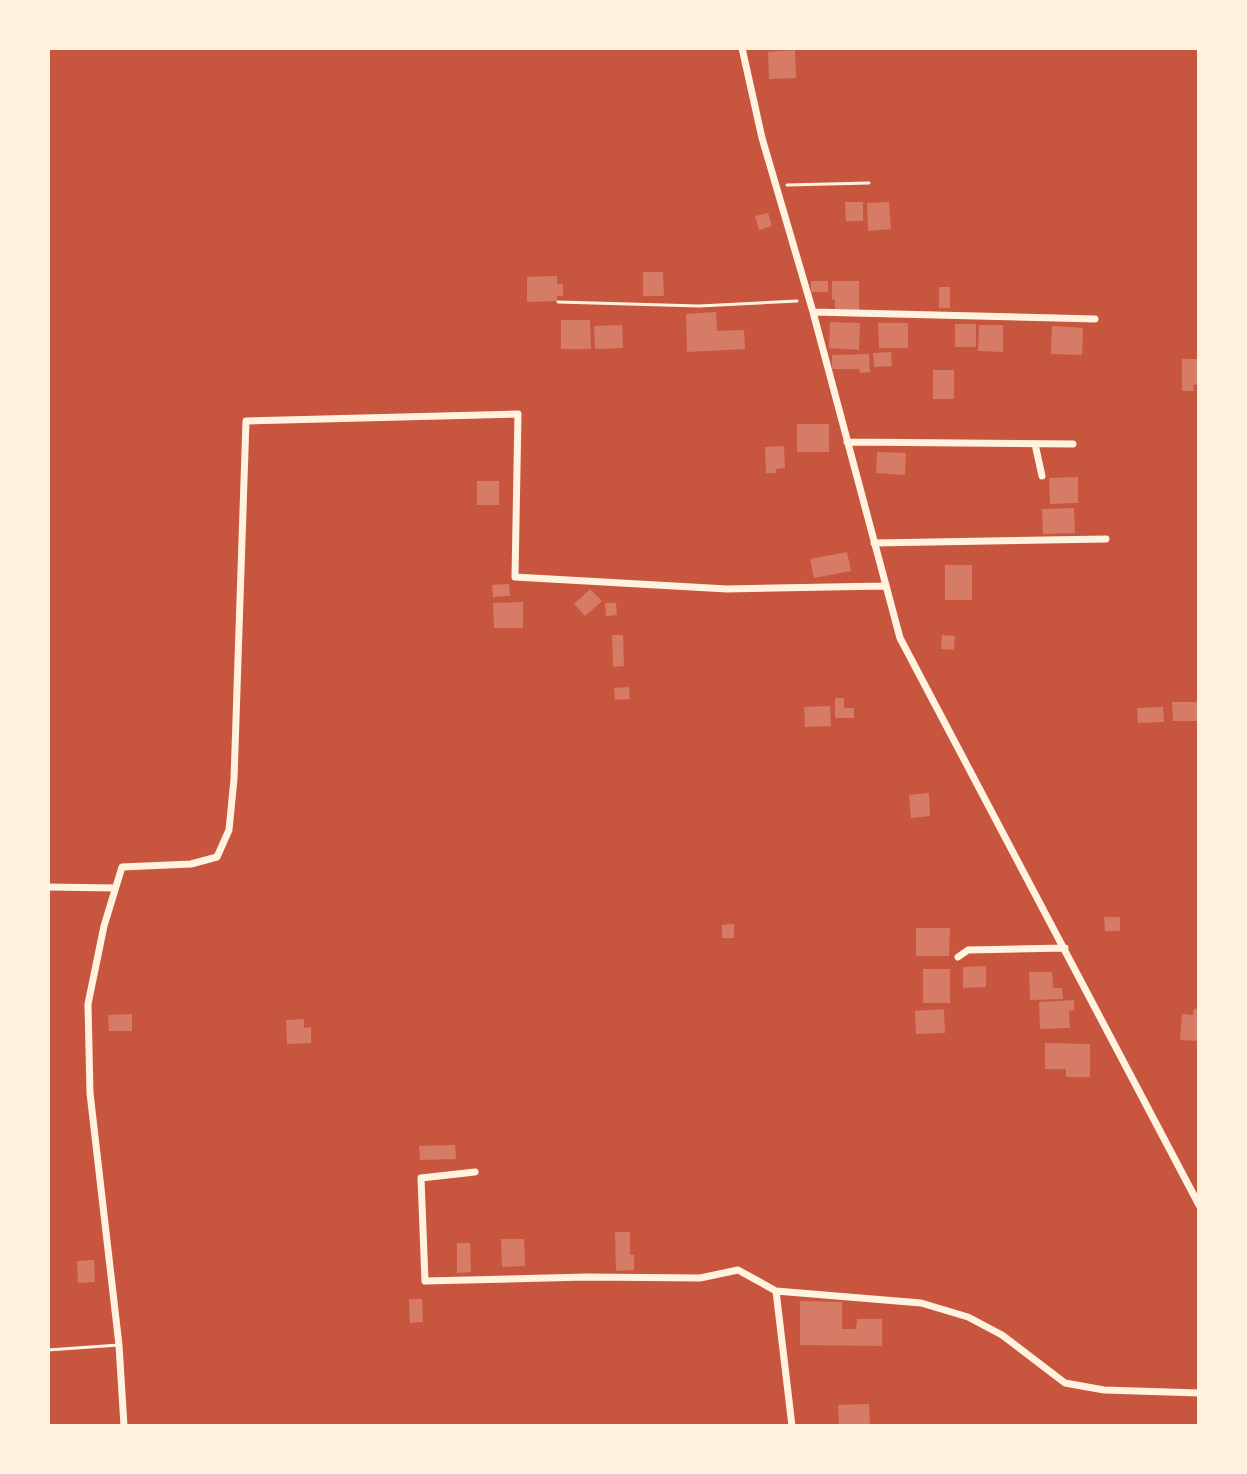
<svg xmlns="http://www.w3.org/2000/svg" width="1247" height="1474" viewBox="0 0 1247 1474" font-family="'Space Grotesk',sans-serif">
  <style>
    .building { fill: #d67c66 }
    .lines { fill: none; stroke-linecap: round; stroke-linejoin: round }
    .path { stroke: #fff3e0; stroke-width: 3 }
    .service { stroke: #fff3e0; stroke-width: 3 }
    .minor { stroke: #fff3e0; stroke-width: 7 }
  </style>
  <rect width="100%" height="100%" fill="#c8553d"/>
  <path class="building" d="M795 50 796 78 769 79 768 52Z
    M845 202H863V221H846Z
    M889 202 891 229 868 231 867 203Z
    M768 213 772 226 759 230 755 216Z
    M643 272H663L664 296H643Z
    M557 276V284H563V296H557V301L527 302V277Z
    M811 281H828V292H811Z
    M832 281H859V310L835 309V300L832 299Z
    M939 287H950V308H939Z
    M716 312 717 331 744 330 745 349 687 352 686 314Z
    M561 320H590L591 349H561Z
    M830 322 860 323 859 350 829 348Z
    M878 323H908V348H879Z
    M955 324H976V347H955Z
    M622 325 623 348 595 349 594 326Z
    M979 325H1003V352L978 351Z
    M1052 326 1083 328 1082 355 1051 354Z
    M891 352 892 366 874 367 873 353Z
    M869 354 870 372 860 373 859 369H832V355Z
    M1182 359H1199V384L1193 385 1194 391H1182Z
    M933 370H954V399H933Z
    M797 424H829V452H797Z
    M784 446 785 468 776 469V473H766L765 447Z
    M877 452 906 453 905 475 876 473Z
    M1078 477V503L1050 504 1049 478Z
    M477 481H499V505H477Z
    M1074 508 1075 533 1043 534 1042 509Z
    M847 552 851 571 814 578 810 559Z
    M945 565H972V600H945Z
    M509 584 510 596 493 597 492 585Z
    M590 589 602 601 585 616 574 604Z
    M523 602V628H494L493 603Z
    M605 603H616L617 615 606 616Z
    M612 635H623L624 666 613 667Z
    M942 635 955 636 954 650 941 649Z
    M629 687 630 699 615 700 614 688Z
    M835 698H844V708H854V718H835Z
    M1172 702H1199V721H1173Z
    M830 706 831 726 805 727 804 707Z
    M1163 707 1164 722 1138 723 1137 708Z
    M929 793 930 816 911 818 909 795Z
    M1104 917H1120V931H1105Z
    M734 924V938H722V925Z
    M916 928H950L949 956H916Z
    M986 966V987L963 988V967Z
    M923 969H950V1003H923Z
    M1029 972H1052L1053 988H1062L1063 999 1030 1000Z
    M1074 1000V1010L1069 1011 1070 1028 1040 1029 1039 1002Z
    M944 1009 945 1033 916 1034 915 1011Z
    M1194 1009H1199V1041L1180 1040 1182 1014 1193 1015Z
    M132 1014V1031H109L108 1015Z
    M304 1019V1028L311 1027V1043L287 1044 286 1020Z
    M1045 1043 1090 1044V1077H1066V1069H1045Z
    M455 1145 456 1159 420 1160 419 1146Z
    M615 1232H630V1255H634V1270L616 1271Z
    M501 1239H524L525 1266 502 1267Z
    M457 1243H470L471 1272 457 1273Z
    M94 1260 95 1282 78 1283 77 1261Z
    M409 1299H422L423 1322 410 1323Z
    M800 1301 842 1302V1329H856L857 1319H882V1346L800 1345Z
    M869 1404 870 1426H839L838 1405Z"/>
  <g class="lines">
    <path class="path" d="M787 185 869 183
      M558 302 699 306 797 301"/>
    <path class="service" d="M48 1350 119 1345"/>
    <path class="minor" d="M742 48 762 138 813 312 900 638 1199 1205
      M813 312 1095 319
      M847 442 1073 444
      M1035 444 1042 476
      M874 543 1106 539
      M48 887 115 888
      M958 957 968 950 1065 948
      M475 1172 421 1178 425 1281 587 1277 700 1278 738 1270 776 1291
      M124 1426 119 1345 90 1093 88 1004 104 926 122 867 191 864 217 857 229 830 234 779 246 421 518 414 515 577 727 589 884 586
      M792 1426 776 1291 921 1303 968 1317 1002 1335 1065 1383 1104 1390 1199 1393"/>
  </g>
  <rect width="1247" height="1474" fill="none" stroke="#fff3e0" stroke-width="100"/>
</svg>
